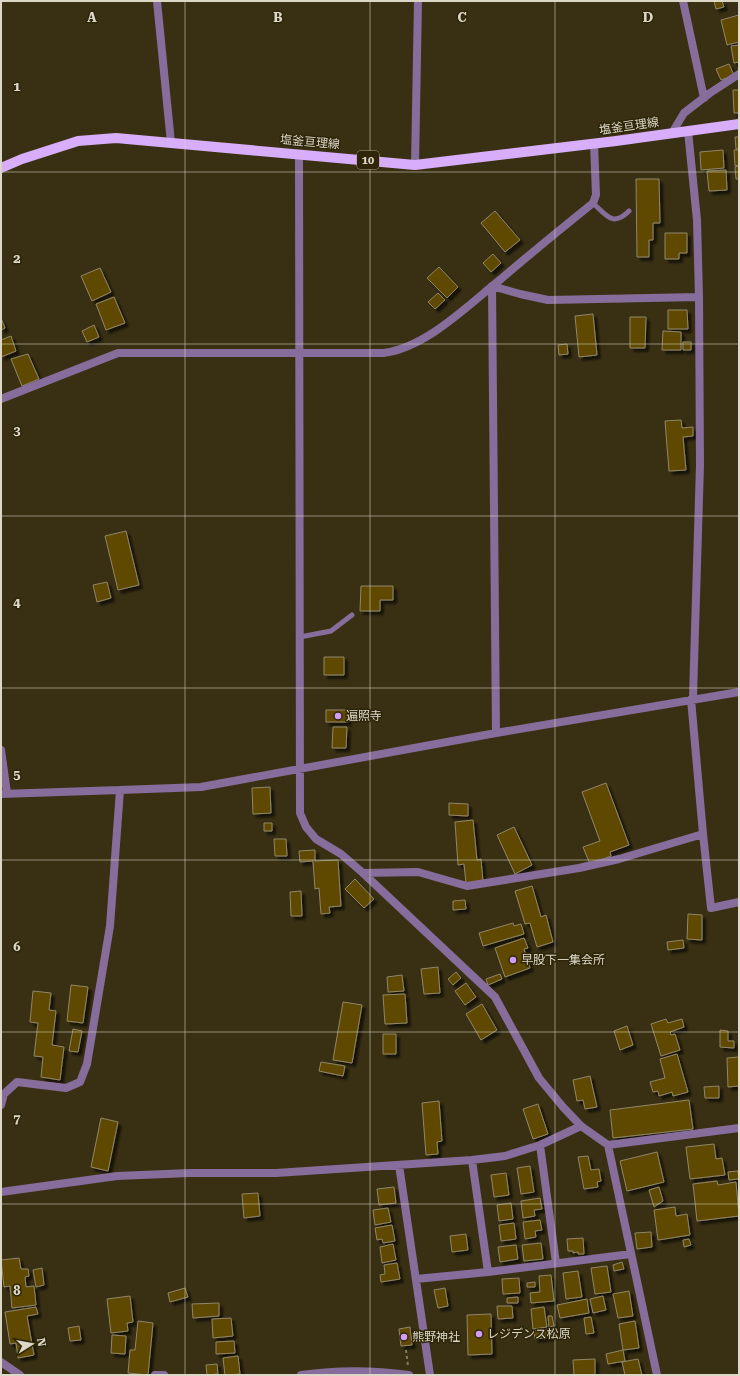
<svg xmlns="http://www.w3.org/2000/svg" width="740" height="1376" viewBox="0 0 740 1376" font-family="'Roboto Serif','Noto Sans JP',serif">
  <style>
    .building { fill: #5e4900; stroke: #918669; filter: url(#shadow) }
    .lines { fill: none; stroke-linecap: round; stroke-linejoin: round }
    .path { stroke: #847d66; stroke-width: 2; stroke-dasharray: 3 3; stroke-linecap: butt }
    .lane { stroke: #876d9b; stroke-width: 5 }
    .street { stroke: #876d9b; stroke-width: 8 }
    .primary { stroke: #d8adf9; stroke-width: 10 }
    .grid { fill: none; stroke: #dcd7c7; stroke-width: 1; stroke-opacity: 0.55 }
    .poi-dot { fill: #d39cfc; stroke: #2f260a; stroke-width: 1.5 }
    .labels { text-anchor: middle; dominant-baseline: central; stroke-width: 3; stroke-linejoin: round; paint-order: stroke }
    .shield { fill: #2f260a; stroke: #a8a28e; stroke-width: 1 }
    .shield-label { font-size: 11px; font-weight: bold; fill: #dcd7c7 }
    .street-label { font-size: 12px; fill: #dcd7c7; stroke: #2f260a }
    .poi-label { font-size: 12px; fill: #dcd7c7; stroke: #2f260a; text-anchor: start }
    .grid-label { font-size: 13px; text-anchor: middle; font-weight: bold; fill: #dcd7c7; stroke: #2f260a; stroke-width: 3; stroke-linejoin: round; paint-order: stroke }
  </style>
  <defs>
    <filter id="shadow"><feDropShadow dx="3.5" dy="3.5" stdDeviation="1" flood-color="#0009"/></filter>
  </defs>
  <rect width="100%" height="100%" fill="#393014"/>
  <path class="building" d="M714 1H722L724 7 716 9Z
    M739 15V42L727 45 721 20Z
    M739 45V62L734 63 731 46Z
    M729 64 734 75 721 80 716 69Z
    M733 90H739V113H734Z
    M735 137H739V149H736Z
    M723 150 724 168 701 170 700 152Z
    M734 150H739V165L735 166Z
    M739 166V179H736L735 167Z
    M726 170 727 190 709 191 707 171Z
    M636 179H659L660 223H653V240H649V257H637Z
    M495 211 520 240 505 252 481 223Z
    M665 233H687V253H679V259H665Z
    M493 254 501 263 491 272 483 263Z
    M439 267 458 287 447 298 427 278Z
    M100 268 111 292 92 301 81 276Z
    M438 293 445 300 435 309 428 302Z
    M114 297 125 323 106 330 96 304Z
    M668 310H687L688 329H668Z
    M593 314 597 355 579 357 575 316Z
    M630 317H646L645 348H630Z
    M1 318 5 328 1 330Z
    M94 325 99 337 87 342 82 331Z
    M663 331 681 332V350H662Z
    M11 336 16 351 1 357V340Z
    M683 342H691V350H683Z
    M567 344 568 354 559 355 558 345Z
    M28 354 39 379 22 386 11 359Z
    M681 420 682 428 693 427V436L683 437 686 470 669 471 665 421Z
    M126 531 139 585 118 590 105 536Z
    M107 582 111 598 97 602 93 585Z
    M361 586H393V600H380V611H360Z
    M324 657H344V675H324Z
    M326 710H348V722H326Z
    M333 727H347L346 748H332Z
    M606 783 629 845 610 852 611 856 590 864 583 847 600 841 582 792Z
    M270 787 271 813 253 814 252 788Z
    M449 803 468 804V816L449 815Z
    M473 820 477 860 481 859 483 881 466 883 464 864 458 865 455 822Z
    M264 823H272V831H264Z
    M514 827 532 865 515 874 497 835Z
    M274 839H286L287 856H275Z
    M315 850V861L338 860 341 906 329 907 330 913 321 914 319 888 315 889 313 861 300 862 299 851Z
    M355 879 374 899 364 908 345 889Z
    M532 886 541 917 546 915 553 942 537 947 530 923 525 924 515 891Z
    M301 891 302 916H291L290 892Z
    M465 900 466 909 453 910V901Z
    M688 914 702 915V940L687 939Z
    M513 923 514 926 521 924 524 934 483 946 479 933Z
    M524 938 528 948 524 949 530 968 505 977 495 948Z
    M683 940 684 948 668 950 667 942Z
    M438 967 440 993 424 994 421 969Z
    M456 972 461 978 453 985 448 979Z
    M500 974 502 979 488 985 486 979Z
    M402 975 404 991 388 992 387 977Z
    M466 983 476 997 465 1005 455 991Z
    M71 985 88 987 83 1023 67 1021Z
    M33 991 51 993 49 1010 56 1011 52 1045 64 1047 60 1080 41 1077 43 1057 34 1056 38 1023 30 1022Z
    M405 994 407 1023 385 1024 383 995Z
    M343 1002 362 1005 352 1063 333 1060Z
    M482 1004 497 1030 481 1040 466 1014Z
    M666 1019 668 1023 682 1019 684 1027 670 1032 671 1035 675 1034 680 1050 661 1056 651 1024Z
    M627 1026 633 1045 620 1050 614 1031Z
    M73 1029 82 1031 78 1052 69 1051Z
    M720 1030 728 1031V1041H734V1048L720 1047Z
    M383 1034H396V1054H383Z
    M677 1054 688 1092 673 1096 672 1092 659 1096 658 1091 653 1092 650 1082 665 1078 660 1059Z
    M739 1057V1086L728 1087 727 1058Z
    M321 1062 345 1066 343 1076 319 1071Z
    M590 1076 597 1107 585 1109 583 1100 577 1101 573 1080Z
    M719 1086V1098H705L704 1087Z
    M689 1100 693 1129 613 1138 610 1110Z
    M439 1101 442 1141 437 1142 438 1154 426 1155 422 1103Z
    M538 1104 548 1134 533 1139 523 1109Z
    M101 1118 118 1122 108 1171 91 1167Z
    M714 1144 716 1159 722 1158 725 1175 690 1179 686 1147Z
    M657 1152 664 1182 627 1191 620 1161Z
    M588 1156 591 1170 599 1169 601 1181 597 1182 598 1187 584 1189 578 1157Z
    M530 1166 534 1192 521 1194 517 1168Z
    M738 1171 739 1179 729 1180 728 1172Z
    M506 1173 509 1195 494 1197 491 1175Z
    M717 1181 718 1185 736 1182 739 1216 697 1221 693 1184Z
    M394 1187 396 1203 379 1205 377 1189Z
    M659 1187 663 1201 654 1207 649 1190Z
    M258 1193 260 1216 244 1218 242 1194Z
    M540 1198 542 1209 534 1210 535 1216 523 1218 521 1201Z
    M511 1203 513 1219 499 1221 497 1205Z
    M675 1207 676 1216 687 1214 690 1235 658 1240 654 1210Z
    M388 1208 391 1222 375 1225 373 1210Z
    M540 1220 542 1230 535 1231 536 1237 525 1239 523 1222Z
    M514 1223 516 1239 501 1241 499 1225Z
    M392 1225 395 1241 383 1243 382 1239 377 1240 375 1228Z
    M651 1232 652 1247 637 1249 635 1233Z
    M466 1234 468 1250 452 1252 450 1236Z
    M583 1238 584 1254H578V1252L573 1253V1251H568L567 1239Z
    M689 1239 691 1245 684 1247 683 1240Z
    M541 1243 543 1259 524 1261 522 1245Z
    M393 1244 396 1260 382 1263 380 1247Z
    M516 1245 518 1259 500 1262 498 1247Z
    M19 1258 21 1269H28L29 1276 25 1277 26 1287 34 1286 36 1305 12 1308 10 1286 4 1287 1 1260Z
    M622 1262 624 1269 614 1271 613 1265Z
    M397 1263 400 1279 381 1282 380 1275 385 1274 384 1265Z
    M607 1266 611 1292 595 1294 591 1268Z
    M42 1268 44 1285 36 1287 33 1270Z
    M578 1271 582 1297 566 1299 563 1273Z
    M551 1275 554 1301 531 1303 530 1293 540 1292 539 1276Z
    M519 1278 520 1293 503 1294 502 1279Z
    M535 1282V1287H527V1283Z
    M185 1288 188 1297 170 1302 168 1293Z
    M445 1288 448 1306 438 1308 434 1290Z
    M629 1291 633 1316 618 1318 613 1294Z
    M130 1296 133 1322 127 1323 128 1331 111 1333 107 1299Z
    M603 1296 606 1310 593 1313 590 1299Z
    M518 1297V1303H507V1298Z
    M587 1299 589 1313 560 1318 557 1305Z
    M219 1303V1316L193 1318 192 1304Z
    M497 1306H512L513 1318 498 1319Z
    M36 1307 38 1314 27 1316 34 1355 18 1358 16 1343 10 1344 5 1312Z
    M544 1307 547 1327 533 1329 531 1309Z
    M491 1314 492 1354 468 1355 467 1315Z
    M548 1316H552L554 1326 549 1327Z
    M591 1317 594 1333 586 1334 584 1318Z
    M231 1318 233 1336 213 1338 212 1319Z
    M138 1321 153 1323 148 1375 128 1373 130 1350H135Z
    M635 1321 639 1348 623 1350 619 1324Z
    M79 1326 81 1340 70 1341 68 1328Z
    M410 1327 412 1345 401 1346 399 1329Z
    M550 1329 551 1337 535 1339 534 1331Z
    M112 1335 126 1336 125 1354 111 1353Z
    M234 1341 235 1353 216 1354V1342Z
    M623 1350 625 1361 608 1364 606 1354Z
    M238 1356 240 1374 225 1375 223 1358Z
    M595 1359V1375H574L573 1360Z
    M638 1359 642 1375H625L622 1362Z
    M217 1364 218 1374 207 1375 206 1365Z"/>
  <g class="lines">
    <path class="path" d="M406 1350 408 1366"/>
    <path class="lane" d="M593 203C607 216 613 227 629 211
      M300 637 331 631 352 615"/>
    <path class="street" d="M157 1 171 143
      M683 1 704 98
      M688 131 697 220 699 297 700 465 693 697 691 699 703 834 711 908 739 902
      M672 133 684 113 710 93 739 74
      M299 154 300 813 306 827 316 839 341 854 363 873 495 997 539 1078 563 1107 581 1126 608 1145 739 1128
      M415 165 418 1
      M1 399 118 353H383C426 348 468 305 501 279 531 253 562 228 593 203L596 195 594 143
      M496 733 492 286 520 294 548 300 699 297
      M1 750 7 793
      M1 794 120 790
      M363 873 418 872 467 886 579 868 619 859 703 834
      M1 1105 4 1094 17 1082 66 1088 80 1082 87 1064 110 926 120 790 201 787 496 733 739 692
      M540 1145 556 1263
      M608 1145 657 1375
      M472 1160 488 1272
      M399 1165 430 1375
      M1 1192 117 1176 190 1173H276L472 1160 505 1156 540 1145 581 1126
      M416 1279 488 1272 631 1254
      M1 1362 20 1375
      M155 1375H164
      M301 1375C336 1370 373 1370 409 1375"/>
    <path class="primary" d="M1 168 22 159 78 141 116 138 415 165 616 141 739 124"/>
  </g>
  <path class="grid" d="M185 1V1375M370 1V1375M555 1V1375M1 172H739M1 344H739M1 516H739M1 688H739M1 860H739M1 1032H739M1 1204H739"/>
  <g class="poi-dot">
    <circle cx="338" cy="716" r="4"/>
    <circle cx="513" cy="960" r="4"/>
    <circle cx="479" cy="1334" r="4"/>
    <circle cx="404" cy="1337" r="4"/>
  </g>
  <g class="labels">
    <rect class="shield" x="357" y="151" width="22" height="18" rx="3"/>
    <g class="shield-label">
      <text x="368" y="160">10</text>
    </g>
    <g class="street-label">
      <text transform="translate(629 126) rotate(-8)">塩釜亘理線</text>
      <text transform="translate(310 142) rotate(5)">塩釜亘理線</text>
    </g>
    <g class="poi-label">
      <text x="346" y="716">遍照寺</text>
      <text x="521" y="960">早股下一集会所</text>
      <text x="487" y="1334">レジデンス松原</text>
      <text x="412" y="1337">熊野神社</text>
    </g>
  </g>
  <g class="grid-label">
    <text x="92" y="22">A</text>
    <text x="278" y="22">B</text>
    <text x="462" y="22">C</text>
    <text x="648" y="22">D</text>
    <text x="17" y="91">1</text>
    <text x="17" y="263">2</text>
    <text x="17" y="435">3</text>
    <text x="17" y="607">4</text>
    <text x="17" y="779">5</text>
    <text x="17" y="951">6</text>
    <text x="17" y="1123">7</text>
    <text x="17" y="1295">8</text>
  </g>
  <rect width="740" height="1376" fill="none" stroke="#dcd7c7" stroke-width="4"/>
  <g transform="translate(32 1344) rotate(79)" stroke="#2f260a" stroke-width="3" paint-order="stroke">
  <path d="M0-3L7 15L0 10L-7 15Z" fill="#dcd7c7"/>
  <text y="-6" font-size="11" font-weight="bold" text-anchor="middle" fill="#dcd7c7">N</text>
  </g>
</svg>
